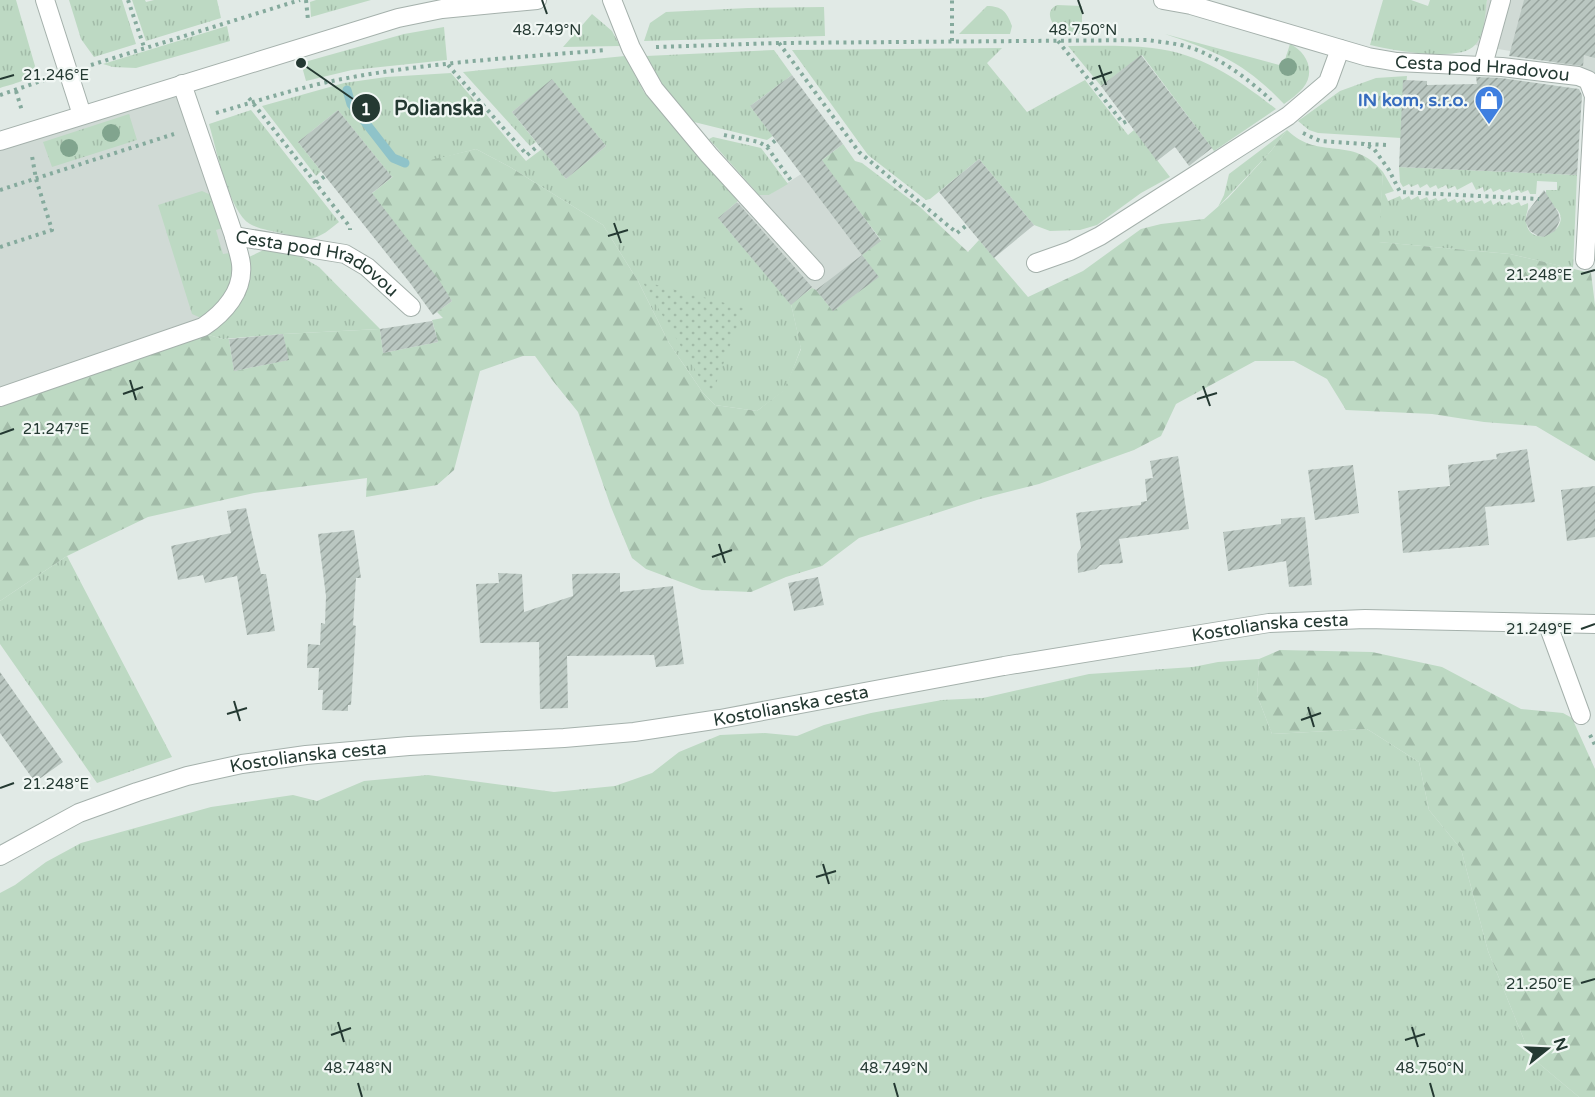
<svg xmlns="http://www.w3.org/2000/svg" width="1595" height="1097" viewBox="0 0 1595 1097" font-family="'Varela Round',sans-serif">
  <style>
    .built { fill: #d0dad5 }
    .grass { fill: url(#grass-tufts) }
    .forest { fill: url(#forest-firs) }
    .park { fill: url(#park-dots) }
    .lines { fill: none; stroke-linecap: round; stroke-linejoin: round }
    .stream { stroke: #8fc3c9; stroke-width: 9 }
    .building { fill: url(#building-hatch) }
    .minor-casing { stroke: #a5b1ac; stroke-width: 20 }
    .path { stroke: #85aa9d; stroke-width: 4; stroke-dasharray: 3 4.5; stroke-linecap: butt }
    .minor { stroke: #fff; stroke-width: 18 }
    .tree { fill: #81a48e }
    .ticks { fill: none; stroke: #243932; stroke-width: 2 }
    .labels { text-anchor: middle; dominant-baseline: central; stroke-width: 4.5; stroke-linejoin: round; paint-order: stroke }
    .street-label { font-size: 18px; fill: #243932; stroke: #f1f7f4 }
    .shop-label { font-size: 18px; font-weight: bold; fill: #366cbe; stroke: #f1f7f4; text-anchor: end }
    .ticks-label { font-size: 15px; text-anchor: middle; fill: #243932; stroke: #f1f7f4; stroke-width: 4.5; stroke-linejoin: round; paint-order: stroke }
    .leader { fill: none; stroke: #243932; stroke-width: 2 }
    .callout-dot { fill: #243932; stroke: #f1f7f4; stroke-width: 2 }
    .mark-label { font-size: 18px; text-anchor: middle; font-weight: bold; fill: #fff }
    .callout-label { font-size: 20px; text-anchor: middle; font-weight: bold; fill: #243932; stroke: #f1f7f4; stroke-width: 4.5; stroke-linejoin: round; paint-order: stroke }
  </style>
  <defs>
    <pattern id="grass-tufts" width="24" height="20" patternUnits="userSpaceOnUse" patternTransform="scale(1.5)"><rect width="24" height="20" fill="#bdd9c3"/><path d="M3 7l-1-3M5 7V3M7 7l1-3M15 17l-1-3M17 17v-4M19 17l1-3" fill="none" stroke="#a2bba8"/></pattern>
    <pattern id="forest-firs" width="22" height="20" patternUnits="userSpaceOnUse" patternTransform="scale(1.5)"><rect width="22" height="20" fill="#bdd9c3"/><path d="M5 1l3.5 6h-7zM16 11l3.5 6h-7z" fill="#a2bba8"/></pattern>
    <pattern id="park-dots" width="8" height="8" patternUnits="userSpaceOnUse" patternTransform="scale(1.5)"><rect width="8" height="8" fill="#bdd9c3"/><path d="M2 2h.1M6 6h.1" fill="none" stroke="#a2bba8" stroke-width="1.8" stroke-linecap="round"/></pattern>
    <pattern id="building-hatch" width="6" height="6" patternUnits="userSpaceOnUse" patternTransform="scale(1.5)"><rect width="6" height="6" fill="#bac7c1"/><path d="M-1 1l2-2M0 6l6-6M5 7l2-2" fill="none" stroke="#97a39d"/></pattern>
  </defs>
  <rect width="100%" height="100%" fill="#e1eae6"/>
  <path class="built" d="M1487 0H1595V73L1510 51 1475 45 1481 33Z
    M182 84 254 299 0 390V141Z
    M821 161 881 241 879 277 833 311 816 290 791 304 718 218 755 191 759 195H769Z"/>
  <path class="grass" d="M0 0H16L35 66C29 82 15 83 0 88Z
    M69 0H122L136 44 94 57 81 39Z
    M132 0H145L146 2 154 0H217L221 18 146 41Z
    M316 0H371L311 17 310 2Z
    M1383 0H1411L1428 6 1430 0H1487C1485 13 1485 35 1475 45 1460 63 1391 50 1370 45Z
    M1057 5 1082 6V34L1059 33C1053 24 1043 12 1057 5Z
    M987 6C1002 6 1007 12 1012 26L1010 34H959Z
    M824 7 825 36 644 41 650 23 666 12 748 8Z
    M592 14 612 31 620 46 563 47Z
    M227 26 230 41 136 68 113 67 103 64Z
    M444 27 447 60 352 70 306 81 301 63 404 34Z
    M1165 34 1283 66 1290 44C1307 52 1316 72 1303 88 1298 94 1291 99 1284 104 1245 63 1218 52 1165 34Z
    M1068 46C1096 46 1125 45 1152 48 1201 53 1239 80 1276 109L1214 151 1142 55 1101 86Z
    M1002 48 987 63 1027 112 1085 80 1128 135 1134 130 1170 177 1141 193 1097 225 1080 230 1050 231 1034 225 979 159 930 199 926 200 868 155 792 50Z
    M774 50 792 75 750 106 773 136 767 140 694 122 661 83 646 56Z
    M625 56 644 92 738 201 718 218 791 304 801 348 785 390 757 411 715 405 703 393 669 343 638 281 603 225 510 167 476 149 445 157 392 177 338 110 298 142 321 171 316 176 262 106 344 83 386 77 451 73 526 161 542 149 566 179 606 146 552 80 512 112 536 142 530 146 463 72Z
    M1407 76 1401 138 1318 133 1309 130 1298 121 1340 91 1376 78Z
    M251 110 339 222C315 242 312 241 281 233 272 231 259 229 250 224 229 212 216 148 209 124Z
    M129 114 137 140 52 167 43 142Z
    M1287 130 1271 151 1218 207 1224 195 1229 174Z
    M713 137 761 148 788 184 769 195H759L709 139Z
    M1399 167 1577 175 1573 269 1510 254 1378 242 1383 172 1394 191 1385 194 1388 201 1400 196 1402 200 1409 196 1411 200 1418 196 1420 200 1427 197 1429 201 1436 198 1438 201 1446 198 1448 202 1455 199 1457 203 1464 199 1466 203 1473 200 1475 203 1482 200 1484 204 1491 200 1493 205 1500 201 1502 205 1509 202 1512 205 1519 202 1521 206 1528 203C1529 210 1525 215 1526 221 1530 257 1587 220 1546 202V190H1557V182L1537 181 1536 194H1530L1528 190 1521 193 1519 190 1511 193 1510 189 1503 192 1500 189 1493 192 1491 188 1484 192 1483 187 1476 190 1472 182 1457 190 1455 186 1448 189 1446 185 1438 189 1436 185 1430 188 1427 184 1420 188 1418 184 1411 187 1409 184 1403 187 1400 182Z
    M202 191 211 195 223 228 216 230 223 254 230 253C238 287 226 298 201 318L192 314 158 205Z
    M270 247 300 256 319 267 380 329 283 334 223 339 205 334 249 257Z
    M67 556 172 757 97 783 0 644V601Z
    M1259 659 1257 695 1272 734 1367 729 1419 762 1429 810 1461 849 1488 951 1531 1057 1579 1097H0V893L15 885 46 862 81 843 211 807 293 795 317 801 364 781 428 775 554 792 615 786 652 773 679 752 720 735 765 733 797 736 824 725 871 713 942 700 983 698 1089 674 1193 667 1218 662Z"/>
  <path class="forest" d="M1287 130C1320 162 1352 134 1383 172L1379 242 1510 254 1591 273 1595 305V461L1536 426 1484 422 1432 414 1346 410 1327 379 1294 361H1255L1176 404 1161 436 1134 450 1039 484 980 499 859 538 822 566 786 577 751 592 702 590 646 569 632 558 611 507 578 412 553 381 535 356H523L480 371 454 470 437 485 366 497 367 478 254 493 148 517 67 556 0 601V407L205 334 223 339H229L234 371 288 360 283 334 380 329 383 353 438 342 432 320 443 318 437 312 452 301 370 195 406 166 476 149 510 167 603 225 638 281 669 343 703 393 715 405 757 411 784 390 801 349 791 304 812 288 816 290 833 311 878 277 862 255 881 240 821 161 843 144 855 161 862 163 920 207 968 252 979 240 1028 297 1083 271 1141 229 1161 224 1204 219 1228 198 1271 151Z
    M1280 650 1372 652 1442 667 1521 709 1563 713 1572 718 1595 769V1097H1579L1531 1057 1488 951 1461 849 1429 810 1419 762 1367 729 1272 734 1257 695 1259 659Z"/>
  <path class="park" d="M642 281 744 308 711 397Z"/>
  <g class="lines">
    <path class="stream" d="M347 90 351 104 393 158 405 163"/>
  </g>
  <path class="building" d="M1524 0H1595V58L1584 55 1583 66 1509 56Z
    M1141 55 1212 148 1189 166 1175 147 1157 161 1101 86Z
    M792 75 843 144 822 160 881 241 862 255 750 106Z
    M1476 77 1501 78 1579 89 1582 95 1577 175 1399 167 1403 80 1427 81V85L1477 84Z
    M552 79 606 146 566 179 512 112Z
    M338 110 392 177 372 193 439 280 452 301 433 315 410 283 298 142Z
    M979 159 1034 225 994 258 939 192Z
    M1544 190 1558 212 1560 220 1555 231 1544 237 1538 236 1530 231 1525 221 1528 211Z
    M737 202 812 287 791 305 718 218Z
    M862 255 879 277 833 311 816 290Z
    M432 321 438 342 383 353 380 329Z
    M283 334 289 360 234 371 229 339Z
    M1527 449 1535 502 1485 507 1489 545 1403 553 1398 491 1450 486 1448 465 1497 459 1496 454Z
    M1178 456 1189 529 1119 539 1123 563 1100 565 1096 569 1078 573 1077 554 1081 548 1076 513 1141 505V502L1147 501 1145 479 1153 478 1150 461Z
    M1353 465 1359 513 1315 520 1308 470Z
    M1595 486V537L1567 541 1561 490Z
    M246 508 261 574H266L275 631 247 635 237 576 205 583 203 575 178 580 171 546 231 533 227 511Z
    M1305 517 1312 585 1289 587 1286 561 1228 571 1223 532 1281 524V519Z
    M354 530 361 578H356L353 625 356 626 351 705H348V711L322 710 323 690H318L319 668H307L308 644 320 645 321 623 325 624 326 596 318 534Z
    M498 573 522 574 524 612 573 596 572 574 620 573V592L673 586 684 664 656 667 654 655 567 656 568 708 540 709 539 642 480 643 476 584 499 583Z
    M818 577 824 605 794 611 788 583Z
    M0 672 63 762 35 782 0 733Z"/>
  <g class="lines">
    <g class="minor-casing">
      <g id="minor">
        <path d="M45 0 82 115"/>
        <path d="M612 0 631 48 654 89 709 155 815 271"/>
        <path id="s1" d="M1163 0 1191 5 1368 57 1397 62 1502 67 1578 76 1588 80 1594 96 1585 260"/>
        <path d="M1483 65 1501 0"/>
        <path id="s2" d="M182 84 234 236 345 254 367 267 411 307"/>
        <path d="M0 141 398 18 442 9 537 0"/>
        <path d="M1036 263 1070 251 1100 236 1288 116 1328 82 1340 49"/>
        <path d="M0 397 203 327C224 313 244 291 241 264 240 255 236 245 234 236"/>
        <path d="M1548 625 1581 715"/>
        <path id="s3" d="M0 856 79 813 137 792 187 776 242 764 306 755 409 746 564 738 634 732 720 719 1004 666 1269 623 1365 619 1595 624"/>
      </g>
    </g>
    <path class="path" d="M128 0 144 47
      M306 0 308 20
      M952 41V0
      M1058 41 1123 123 1127 121
      M779 43 859 152 957 233 967 225
      M656 47 779 43 1148 40C1160 42 1173 43 1185 46 1217 55 1247 78 1271 100
      M91 65 300 0
      M448 65 527 155 539 145
      M16 91 22 111
      M0 95 47 79
      M249 98 350 227V230
      M216 113C261 100 306 85 353 77 436 62 522 57 607 50
      M1303 133 1320 141 1364 144 1374 149 1389 170 1400 192 1539 199
      M724 135 759 142 767 147 776 140
      M1368 144 1386 145
      M767 147 792 182
      M316 183 325 176
      M0 190 174 134
      M0 247 52 230 36 179 32 156
      M1590 735 1595 745"/>
    <use href="#minor" class="minor"/>
  </g>
  <g class="tree">
    <circle cx="1288" cy="67" r="9"/>
    <circle cx="111" cy="133" r="9"/>
    <circle cx="69" cy="148" r="9"/>
  </g>
  <path class="ticks" d="M542 0 547 14M1078 0 1083 14M1099 65 1106 85M0 79 14 75M1092 79 1112 72M614 223 621 243M608 236 628 230M1581 274 1595 270M130 380 136 400M1203 386 1210 406M123 394 143 387M1197 399 1217 393M0 434 14 429M719 544 725 563M712 557 732 550M1581 629 1595 624M234 701 240 721M1308 707 1314 727M227 714 247 708M1301 720 1321 713M0 788 14 783M823 864 829 884M816 877 836 871M1581 983 1595 979M338 1022 344 1042M1412 1027 1418 1047M331 1035 351 1028M1405 1040 1425 1034M358 1083 362 1097M894 1083 898 1097M1430 1083 1434 1097"/>
  <defs>
    <g id="shop-pin" transform="scale(1.5)"><path d="M0 17L-7.5 6A9.5 9.5 0 1 1 7.5 6Z" fill="#3f7fe0" stroke="#f1f7f4"/><path d="M-5-2.5h2.3a2.7 3.5 0 0 1 5.4 0H5L5.5 6h-11ZM-1.5-2.5h3a1.5 2.3 0 0 0-3 0Z" fill="#fff"/></g>
  </defs>
  <g fill-rule="evenodd">
    <use href="#shop-pin" x="1489" y="100"/>
  </g>
  <g class="labels">
    <g class="street-label">
      <text stroke="none"><textPath href="#s1" startOffset="328">Cesta pod Hradovou</textPath></text>
      <text stroke="none"><textPath href="#s2" startOffset="250">Cesta pod Hradovou</textPath></text>
      <text stroke="none"><textPath href="#s3" startOffset="1299">Kostolianska cesta</textPath></text>
      <text stroke="none"><textPath href="#s3" startOffset="813">Kostolianska cesta</textPath></text>
      <text stroke="none"><textPath href="#s3" startOffset="327">Kostolianska cesta</textPath></text>
    </g>
    <g class="shop-label">
      <text x="1468" y="100">IN kom, s.r.o.</text>
    </g>
  </g>
  <g class="ticks-label">
    <text x="547" y="35">48.749°N</text>
    <text x="1083" y="35">48.750°N</text>
    <text x="56" y="80">21.246°E</text>
    <text x="1539" y="280">21.248°E</text>
    <text x="56" y="434">21.247°E</text>
    <text x="1539" y="634">21.249°E</text>
    <text x="56" y="789">21.248°E</text>
    <text x="1539" y="989">21.250°E</text>
    <text x="358" y="1073">48.748°N</text>
    <text x="894" y="1073">48.749°N</text>
    <text x="1430" y="1073">48.750°N</text>
  </g>
  <path class="leader" d="M301 63L366 108"/>
  <g class="callout-dot">
    <circle cx="301" cy="63" r="6"/>
    <circle cx="366" cy="108" r="15"/>
  </g>
  <g class="mark-label">
    <text x="366" y="115">1</text>
  </g>
  <g class="callout-label">
    <text x="439" y="115">Polianska</text>
  </g>
  <g transform="translate(1547 1049) rotate(72)" stroke="#f1f7f4" stroke-width="4.5" paint-order="stroke">
  <path d="M0-4.5L10 22L0 15L-10 22Z" fill="#243932"/>
  <text y="-9" font-size="16" font-weight="bold" text-anchor="middle" fill="#243932">N</text>
  </g>
</svg>
